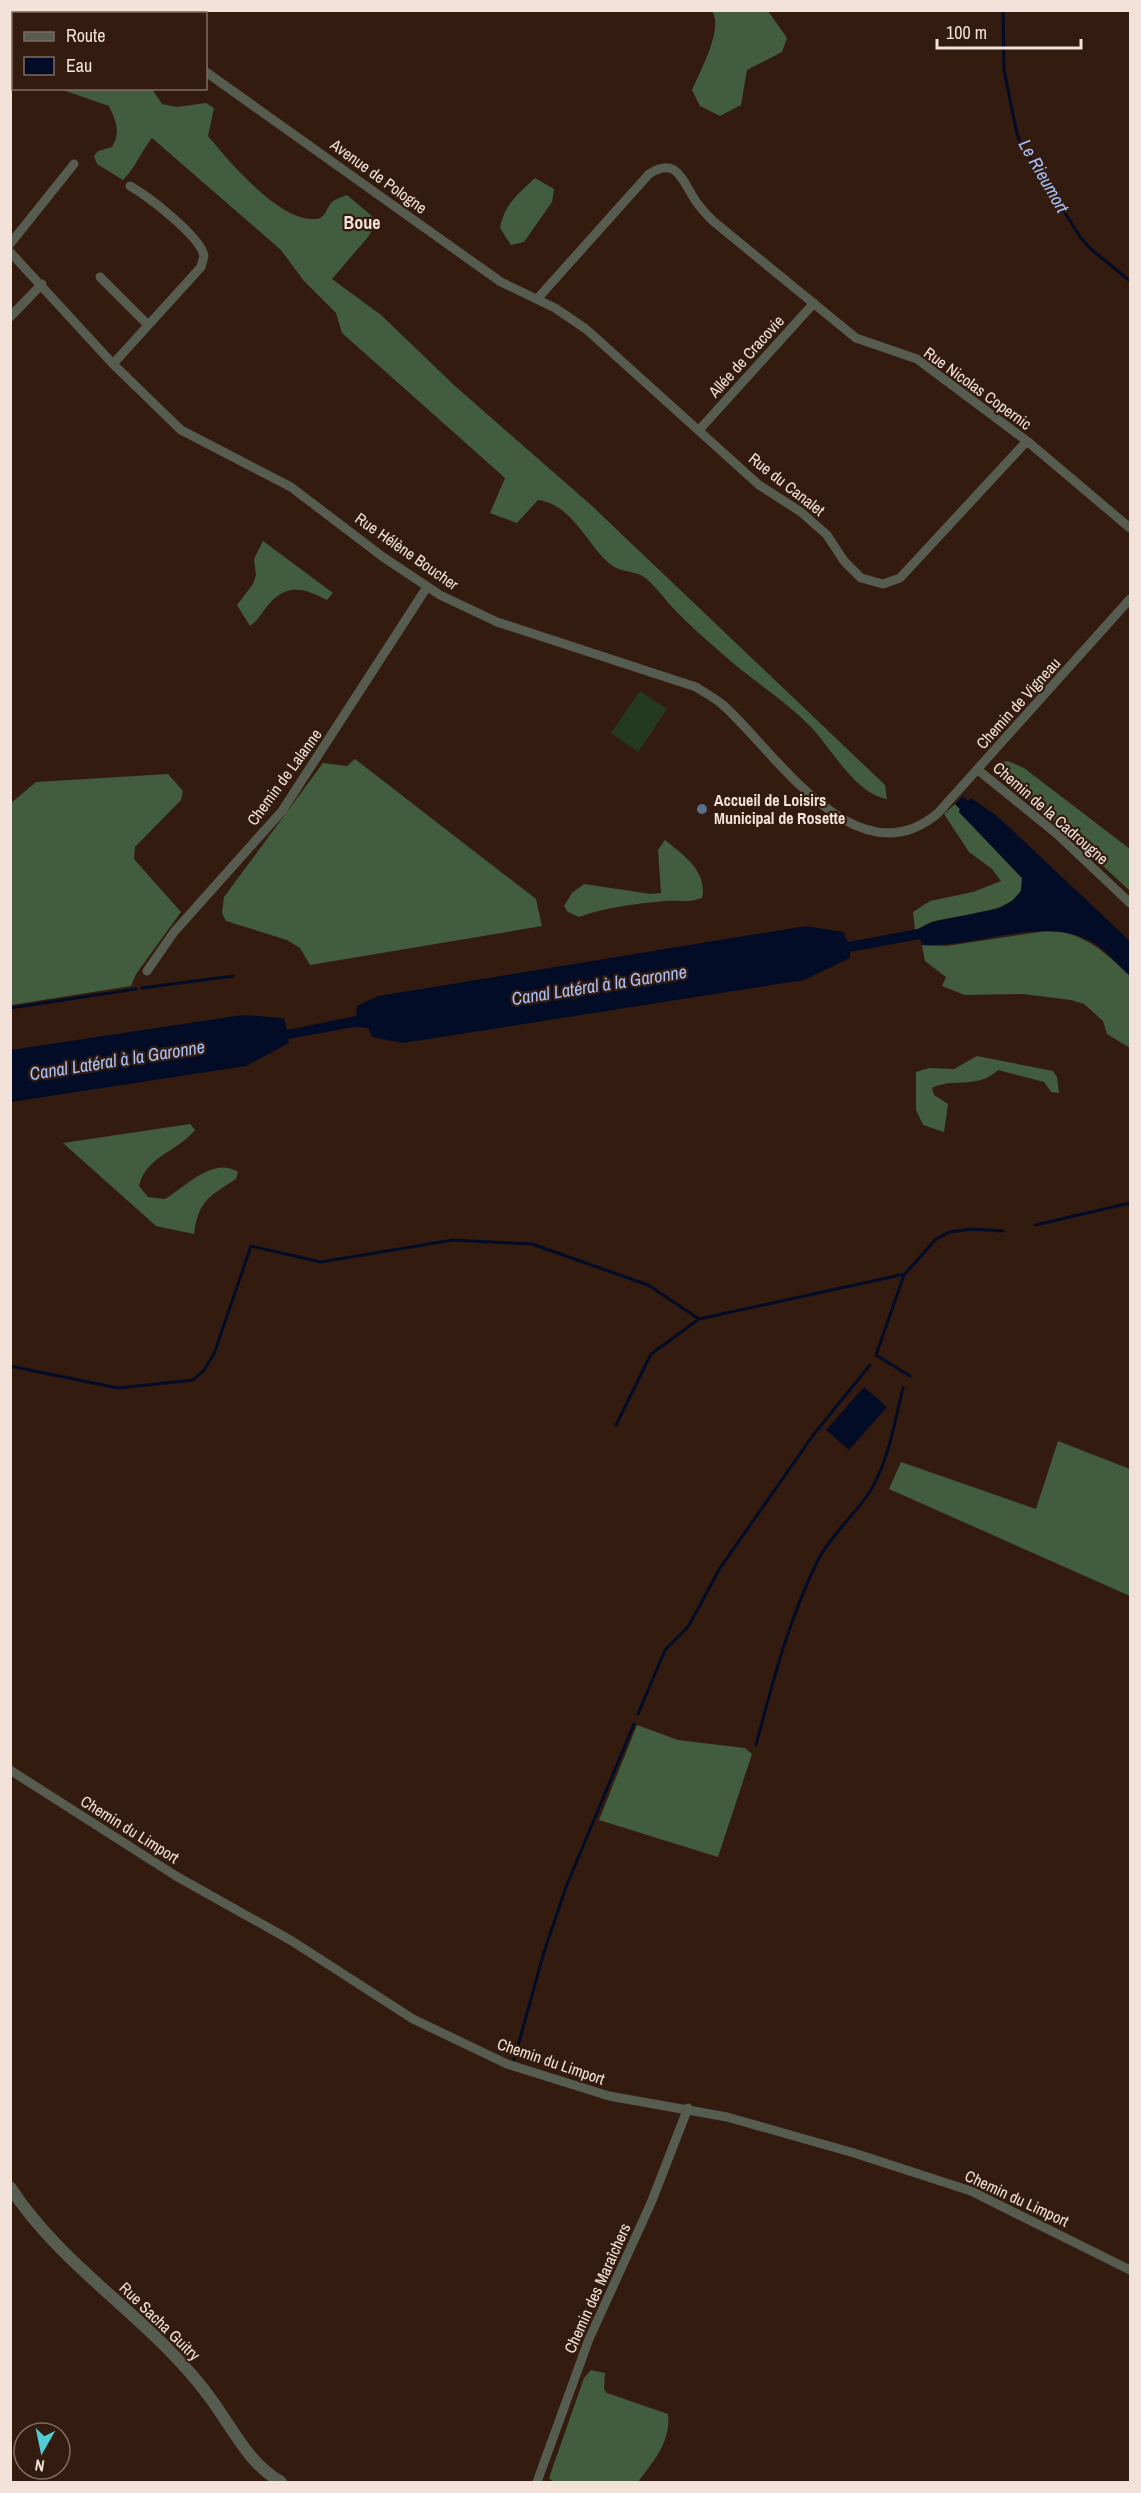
<svg xmlns="http://www.w3.org/2000/svg" width="1141" height="2493" viewBox="0 0 1141 2493" font-family="'Archivo Narrow',sans-serif">
  <style>
    .green { fill: #233a20 }
    .forest { fill: #425c3e }
    .water { fill: #030c27 }
    .lines { fill: none; stroke-linecap: round; stroke-linejoin: round }
    .stream { stroke: #030c27; stroke-width: 3 }
    .minor { stroke: #575c51; stroke-width: 9 }
    .tertiary { stroke: #575c51; stroke-width: 12 }
    .service-dot { fill: #5c6f8a; stroke: #331c0f; stroke-width: 2 }
    .labels { text-anchor: middle; dominant-baseline: central; stroke-width: 4.5; stroke-linejoin: round; paint-order: stroke }
    .street-label { font-size: 16px; fill: #f2e2d9; stroke: #331c0f }
    .poi-label { font-size: 16px; font-weight: bold; fill: #f2e2d9; stroke: #331c0f; text-anchor: start }
    .water-label { font-size: 18px; font-style: italic; fill: #a5c2fb; stroke: #331c0f }
    .neighbourhood-label { font-size: 18px; font-weight: bold; fill: #f2e2d9; stroke: #331c0f }
  </style>
  <rect width="100%" height="100%" fill="#331c0f"/>
  <path class="green" d="M640 691 667 709 638 752 611 733Z"/>
  <path class="forest" d="M712 11H768L787 38 782 52 747 70 741 105 720 116 700 106 692 90C700 71 724 28 712 11Z
    M60 89H152L162 104 177 107 206 103 214 108 208 136C230 162 279 222 316 219 325 219 326 209 331 203 335 199 342 197 347 195L373 217V229L368 237 332 279 381 315 455 386 591 505 885 785 887 799C854 793 831 747 809 725 781 697 747 677 718 650 702 636 686 622 672 607 663 597 654 584 644 577 634 570 620 573 610 564 587 545 572 504 538 500L517 523 490 513 505 478 342 333 336 313 304 281 281 250 152 138C141 152 135 168 123 180L97 164 94 156 98 151 112 147C121 132 116 121 109 106Z
    M535 178 554 189 552 202 524 242 511 245 500 228C504 205 518 194 535 178Z
    M263 541 333 593 327 600C310 591 292 583 275 598 265 606 261 618 250 626L237 605 253 584 256 575 254 559Z
    M355 759 536 899 542 926 310 965 300 948 287 940 226 921 222 913 224 897 323 763 347 766Z
    M1008 761 1024 768 1130 849V891L1063 829 1001 778 998 768 1002 762Z
    M168 774 183 791 181 800 135 847 134 859 181 912 136 974 131 986 11 1005V803L36 782Z
    M955 804 960 809 959 812 1022 878C1028 915 955 914 932 922 926 924 921 928 915 930L913 912 930 901 973 892 1001 881 992 869 969 852 944 814Z
    M665 840C683 855 708 871 702 898 689 903 678 900 664 901 636 904 606 907 579 917L568 912 564 906 572 893 584 884 651 894 661 893 658 850Z
    M1052 930C1087 935 1106 953 1130 976V1048L1107 1034 1103 1021 1084 1004 1071 1000 1023 994 965 995 942 986 946 977 925 961 922 945 946 946Z
    M977 1056 1053 1071 1057 1077 1059 1093 1051 1092 1044 1082 998 1070C977 1090 953 1077 932 1088L934 1095 948 1104 944 1132 923 1125 916 1110V1072L929 1068 954 1069Z
    M190 1124 195 1130C176 1153 147 1155 139 1186L148 1197 165 1199C186 1186 214 1156 238 1172L236 1179C209 1197 199 1199 194 1234L156 1226 63 1143Z
    M1058 1441 1130 1469V1596L889 1489 901 1462 1036 1509Z
    M637 1725 678 1740 745 1748 752 1754 718 1857 599 1820Z
    M591 2370 605 2373 604 2389 607 2393 668 2414C671 2442 654 2460 638 2482H553L549 2478 584 2378Z"/>
  <path class="water" d="M963 796 968 801 971 798 997 816 1130 941V976C1118 965 1106 950 1092 942 1044 915 975 948 922 945L920 939 850 952V958L804 980 403 1043 372 1037 368 1028 354 1027 288 1039 289 1043 246 1066 11 1102V1050L242 1015 284 1018 287 1030 356 1016 357 1006 378 996 806 926 843 932 848 942 918 929 932 922 1000 908 1012 901 1021 891 1022 878 959 812 960 809 955 804Z
    M864 1387 887 1407 849 1450 826 1430Z"/>
  <g class="lines">
    <path class="stream" d="M1003 10 1004 70 1017 134 1022 146 1081 238 1091 249 1130 281
      M142 988 233 976
      M10 1008 136 989
      M1035 1225 1130 1203
      M904 1275 876 1355 910 1376
      M10 1366 118 1388 193 1380 204 1370 214 1354 251 1246 321 1262 453 1240 532 1244 648 1285 699 1319 905 1274 935 1240 949 1232 972 1229 1003 1231
      M616 1425 651 1354 699 1319
      M638 1714 665 1650 688 1627 720 1568 814 1434 870 1365
      M756 1745C773 1681 789 1618 819 1558 831 1536 852 1517 867 1496 888 1465 894 1424 903 1388
      M514 2060 544 1952 566 1887 634 1724"/>
    <path class="minor" d="M117 10 121 14
      M206 72 484 270 501 282 555 308 586 329 759 485 801 512 827 535 844 561 861 578 883 584 900 578 1027 441
      M10 244 74 164
      M10 252 113 364 181 430 291 487 383 557 440 595 497 622 696 687C705 693 715 698 723 705 775 751 856 883 938 813L1130 599
      M100 277 148 325
      M538 298 649 174C674 158 680 175 692 195 697 205 705 213 713 221L856 338 917 359 1027 441 1130 528
      M10 317 42 284
      M113 364 201 267 204 256C201 237 148 196 130 186
      M700 429 814 303
      M978 770 1057 834 1130 903
      M147 971 174 932 282 811 427 587
      M10 1770 176 1876 292 1941 413 2019 507 2064 609 2096 727 2117 854 2153 971 2191 1130 2270
      M537 2482 589 2339 651 2203 688 2108"/>
    <path class="tertiary" d="M10 2187C64 2270 154 2320 211 2399 233 2429 248 2463 281 2482"/>
  </g>
  <circle class="service-dot" cx="702" cy="809" r="6"/>
  <g class="labels">
    <g class="street-label">
      <text transform="translate(379 176) rotate(36)">Avenue de Pologne</text>
      <text transform="translate(746 356) rotate(-48)">Allée de Cracovie</text>
      <text transform="translate(978 388) rotate(36)">Rue Nicolas Copernic</text>
      <text transform="translate(787 484) rotate(38)">Rue du Canalet</text>
      <text transform="translate(407 551) rotate(35)">Rue Hélène Boucher</text>
      <text transform="translate(1018 703) rotate(-48)">Chemin de Vigneau</text>
      <text transform="translate(284 777) rotate(-54)">Chemin de Lalanne</text>
      <text transform="translate(1051 813) rotate(41)">Chemin de la Cadrougne</text>
      <text transform="translate(130 1829) rotate(32)">Chemin du Limport</text>
      <text transform="translate(551 2061) rotate(19)">Chemin du Limport</text>
      <text transform="translate(1017 2198) rotate(25)">Chemin du Limport</text>
      <text transform="translate(597 2288) rotate(-66)">Chemin des Maraîchers</text>
      <text transform="translate(160 2321) rotate(44)">Rue Sacha Guitry</text>
    </g>
    <g class="poi-label">
      <text x="714" y="800">Accueil de Loisirs<tspan x="714" dy="18">Municipal de Rosette</tspan></text>
    </g>
    <g class="water-label">
      <text transform="translate(1044 176) rotate(60)">Le Rieumort</text>
      <text transform="translate(599 985) rotate(-9)">Canal Latéral à la Garonne</text>
      <text transform="translate(117 1060) rotate(-9)">Canal Latéral à la Garonne</text>
    </g>
    <g class="neighbourhood-label">
      <text x="362" y="222">Boue</text>
    </g>
  </g>
  <rect width="1141" height="2493" fill="none" stroke="#f2e2d9" stroke-width="24"/>
  <rect x="12" y="12" width="195" height="78" fill="#331c0f" stroke="#7f6b60" stroke-width="1.5"/>
  <rect x="24" y="32" width="30" height="9" fill="#575c51" stroke="#7f6b60" stroke-width="1.5"/>
  <text x="66" y="42" font-size="18" fill="#f2e2d9">Route</text>
  <rect x="24" y="57" width="30" height="18" fill="#030c27" stroke="#7f6b60" stroke-width="1.5"/>
  <text x="66" y="72" font-size="18" fill="#f2e2d9">Eau</text>
  <g transform="translate(42 2451) rotate(189)"><circle r="28" fill="#331c0f" stroke="#7f6b60" stroke-width="1.5"/>
  <path d="M0-4.5L10 22L0 15L-10 22Z" fill="#51ccd4"/>
  <text y="-9" font-size="16" font-weight="bold" text-anchor="middle" fill="#f2e2d9">N</text>
  </g>
  <path d="M937 39v9h144v-9" fill="none" stroke="#f2e2d9" stroke-width="3"/>
  <text x="946" y="39" font-size="18" fill="#f2e2d9" stroke="#331c0f" stroke-width="4.5" paint-order="stroke">100 m</text>
</svg>
